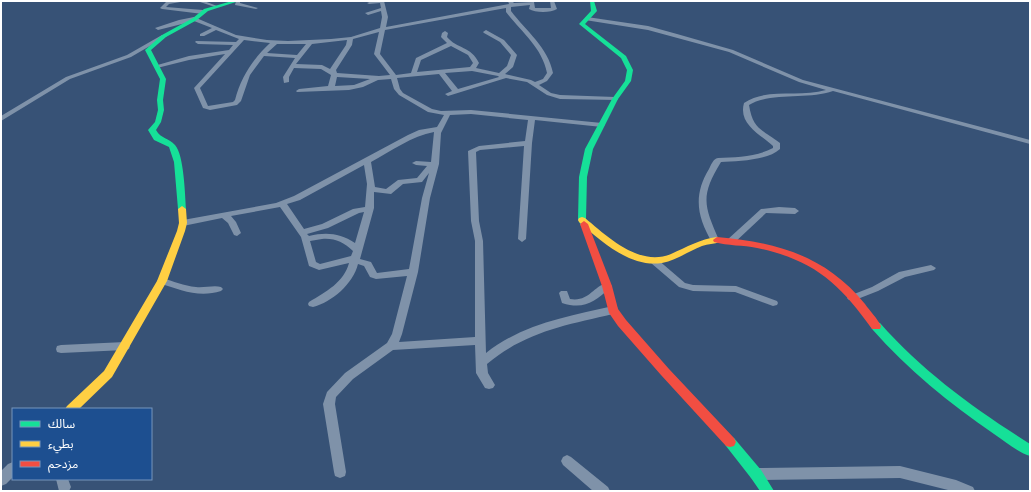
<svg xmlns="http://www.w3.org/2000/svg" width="1031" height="492" viewBox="0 0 1031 492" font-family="Roboto,'Noto Sans Arabic',sans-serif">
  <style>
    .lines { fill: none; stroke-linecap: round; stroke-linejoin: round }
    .street { fill: #7f92a9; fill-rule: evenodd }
    .fast { fill: #16e098; fill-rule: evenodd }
    .slow { fill: #ffcf43; fill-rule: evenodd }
    .jam { fill: #f24e42; fill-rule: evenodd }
  </style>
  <rect width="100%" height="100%" fill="#375276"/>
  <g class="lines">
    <path class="street" d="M172 1H186L169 4 166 7 203 10 206 12 203 14 162 9 160 8 166 2Z
      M197 1H204L217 6 215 7Z
      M236 1H240V3L258 8 256 9 235 5Z
      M384 1 388 17 386 27 509 4 508 1H512L514 3 534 2 535 8H551L550 1H554L557 9C551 13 535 13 529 9L530 5 511 7V11C526 31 548 47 553 73L547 81 539 85 551 93 560 95 615 97 618 99 617 100 560 99 547 95 527 82 506 78 448 96 445 94 452 91 439 74 397 78 400 89 403 93 432 109 441 111 471 110 602 123 605 125 602 127 535 120 532 143 526 239 522 242 518 239 524 146 480 150 476 152 479 221 483 241 486 353C522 324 569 316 613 306L617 307 618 310 617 313 613 314C566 325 525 332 487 364L488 373 495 385 493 388 489 389 485 388 476 373 475 345 393 350 353 379 336 397 335 404 346 472 345 476 340 478 335 476 334 472 323 404 327 392 345 373 387 343 392 334 407 276 376 279 370 277 364 266 358 264C353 284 332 302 313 307L309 306 308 304 309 302C326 292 344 282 349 263L319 270 309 266 301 237 280 207 231 216 236 222 241 233 237 236 234 235 228 223 222 218 183 226 179 223 183 220 276 203 294 196 408 135 419 130 437 127 444 115 428 112 399 95 394 89 391 79 378 80 363 87 349 90 297 92 296 91 299 89 328 86 331 75 321 69 294 68 289 77V82L284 83 283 77 295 58 264 56 250 75 241 101 237 105 210 110 203 108 194 88 225 54 189 60 157 68 154 66 189 56 229 50 233 45 198 44 195 42 196 41 236 42 239 39 216 30 204 36H200V34L212 28 194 21 158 30 155 28 179 20 194 17 236 35 267 40 288 41 331 39 351 37 380 28 382 17 381 11 368 15 365 13 381 8 380 3 369 4 367 3 372 1ZM506 8V12C521 32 542 47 547 73L543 79 535 82 531 80 505 74 513 67 517 55 504 40 486 30 483 32 484 33 500 42 511 55 507 66 499 73 476 68 479 63C471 46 457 49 447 37L448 33 445 31 442 33 441 37 447 43 416 58 411 73 396 75 380 54 385 30ZM379 32 374 54 390 75 379 76 337 73 336 70 352 45 353 39ZM244 40 270 43C253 59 241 77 235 100L233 102 208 106 200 88ZM347 40 346 45 330 69 322 65 296 64 312 44ZM277 44H306L297 55 267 53ZM451 46 468 55 473 63 470 67 417 72 421 60ZM472 71 498 76 499 77 458 89 445 73ZM337 77 370 79 354 85 335 86ZM471 114 528 120 525 141 479 146 468 151 471 221 475 241V337L399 342 402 334 418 272 430 198 439 164 441 133 450 115ZM434 132 431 162 416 161 412 163 416 165 427 166 417 178 398 180 386 189 375 187 371 162C391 151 412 136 434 132ZM364 165 367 184 365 207 353 209 322 224 304 229 287 204 300 200ZM429 173 422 198 409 269 377 273 371 262 360 259 374 208V192L391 194 403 184 422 182ZM364 212 355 243C340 233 326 232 309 236L307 234 328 228 359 213ZM322 239C335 238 343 242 353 251L351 256 320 264 316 262 310 241Z
      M587 17 648 26 677 34 733 50 803 80 1030 140V144L833 91C808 100 769 92 749 105 753 130 762 129 780 143V149C767 161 737 161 721 162 700 196 704 206 719 240L715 243 712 242C697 217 693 195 709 169 711 165 713 159 718 158 736 157 756 157 773 148V146C760 134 738 124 744 103 768 87 799 98 826 90L799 82 729 52 648 30 585 20V18Z
      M162 35 167 36 131 57 70 79 1 121V116L66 77 127 55Z
      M779 207 795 208 799 211 795 214 766 213 733 244H727L726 242 727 240 761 209Z
      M654 258 657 259 685 283 693 285 736 286 777 301 778 303 777 305 773 306 735 292 693 291 679 287 651 263 649 261Z
      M931 265 936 268 934 270 905 277 878 291 855 300H849L847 298 849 296 872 287 899 272Z
      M162 278C173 281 184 286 196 287 204 288 214 285 221 287L223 289 221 291C199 298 180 290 159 283L157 281 159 279Z
      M607 283 612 286 610 288C594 302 584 310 562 303L559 293 561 291H567L570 299C589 302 592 287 607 283Z
      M125 342 129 343 130 346 129 349 125 350 61 353 57 352 56 349 57 346 61 345Z
      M567 455 571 457 608 487 610 491H593L563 465 561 461 563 457Z
      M13 462V477L6 484 1 486V471L8 464Z
      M900 466 956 480 973 487 975 491H952L900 478 756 480 751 478 750 474 751 470 756 468Z
      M56 479H68L71 487 69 491H59Z"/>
    <path class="fast" d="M232 1H239L208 11 197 20 166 37 151 50 166 79 163 100 164 110 161 122 156 130C161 139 169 138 175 145 184 155 185 194 186 209L182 212 178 209 174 162 169 147 154 140 148 130 155 122 158 110 157 100 160 79 145 50 162 35 193 18 204 9Z
      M590 1H594L597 11 585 24 626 56 633 70 631 81 618 99 593 149 587 177 586 219 588 224 584 227 581 226 578 219 579 177 585 149 612 99 625 81 627 70 621 58 579 24 591 11Z
      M876 322 880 323C923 372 975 409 1030 444V456C1017 452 1005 441 994 434 949 403 908 370 872 329L871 326 872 323Z
      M730 437 734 438 761 470 774 491H760L751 478 726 446 724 442 726 438Z"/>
    <path class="slow" d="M182 206 186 209 187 223 185 231 167 281 112 377 79 409H65L67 406 104 371 157 281 177 231 179 223 178 209Z
      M582 217 585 218C608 237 639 267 671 254 687 247 700 239 717 237L721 240 720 242C714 244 708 244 702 246 689 251 677 260 662 263 630 268 601 241 579 222L578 220 579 218Z"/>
    <path class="jam" d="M584 221 588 224 612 286 618 309 626 320 669 369 734 438 736 442 734 446 730 447 726 446 661 375 618 326 609 313 602 286 580 224Z
      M717 237C777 242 826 256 865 304 870 311 877 318 881 326L880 329H872C839 283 814 260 757 248 743 245 728 246 714 242L713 240Z"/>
  </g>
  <rect width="1031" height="492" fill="none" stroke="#ffffff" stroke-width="4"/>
  <rect x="12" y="408" width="140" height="72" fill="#1d4f90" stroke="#7795bc"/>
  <rect x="20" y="421" width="20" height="6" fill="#16e098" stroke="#7795bc"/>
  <text x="48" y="428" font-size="12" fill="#ffffff">سالك</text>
  <rect x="20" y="441" width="20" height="6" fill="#ffcf43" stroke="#7795bc"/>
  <text x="48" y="448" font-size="12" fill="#ffffff">بطيء</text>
  <rect x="20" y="461" width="20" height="6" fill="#f24e42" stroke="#7795bc"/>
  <text x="48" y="468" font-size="12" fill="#ffffff">مزدحم</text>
</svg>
